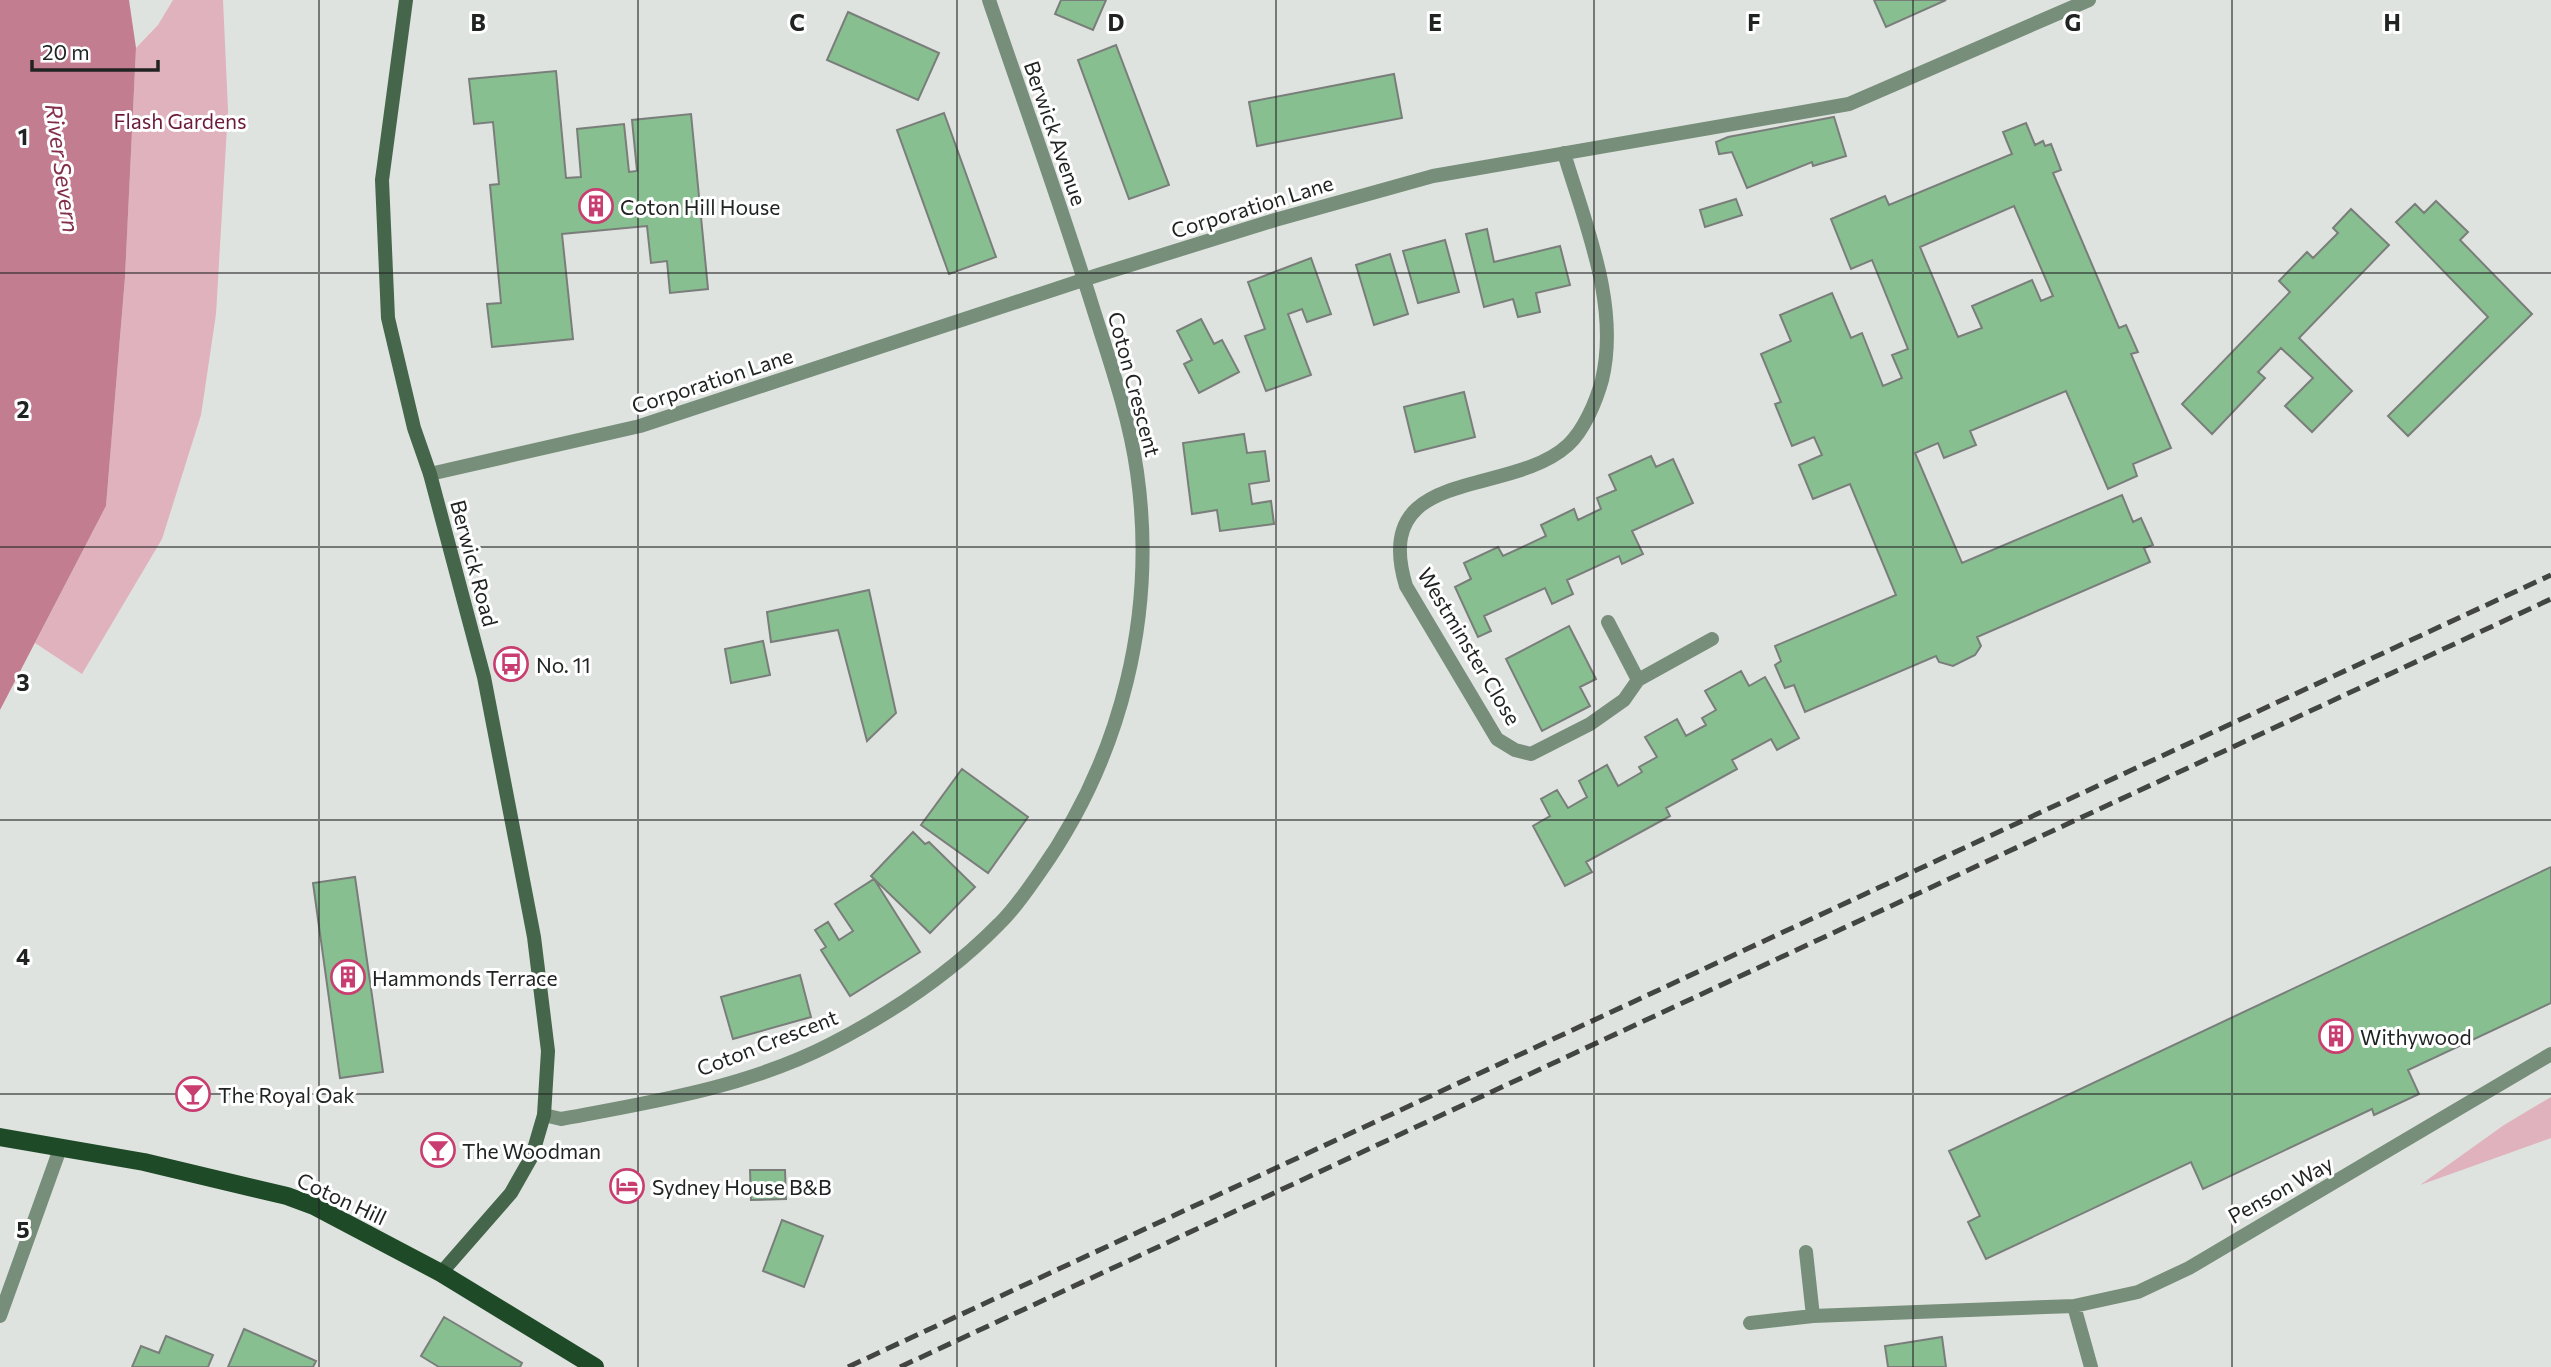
<svg xmlns="http://www.w3.org/2000/svg" width="2551" height="1367" viewBox="0 0 2551 1367" font-family="Commissioner,sans-serif">
  <style>
    .green { fill: #dfb2bd }
    .water { fill: #c27d90 }
    .building { fill: #88bf90; stroke: #7a7e7b; stroke-width: 2; fill-rule: evenodd }
    .lines { fill: none; stroke-linecap: round; stroke-linejoin: round }
    .minor { stroke: #778e7a; stroke-width: 14 }
    .secondary { stroke: #45664a; stroke-width: 14 }
    .primary { stroke: #1f4a28; stroke-width: 18 }
    .rail { stroke: #424543; stroke-width: 5; stroke-dasharray: 14 7; stroke-linecap: butt }
    .grid { fill: none; stroke: #212322; stroke-width: 2; stroke-opacity: 0.55 }
    .labels { text-anchor: middle; dominant-baseline: central; stroke-width: 6; stroke-linejoin: round; paint-order: stroke }
    .park-label { font-size: 21px; fill: #6c1a39; stroke: #fff }
    .street-label { font-size: 21px; fill: #212322; stroke: #fff }
    .poi-label { font-size: 21px; fill: #212322; stroke: #fff; text-anchor: start }
    .water-label { font-size: 23px; font-style: italic; fill: #832f4c; stroke: #fff }
    .grid-label { font-size: 23px; text-anchor: middle; font-weight: bold; fill: #212322; stroke: #fff; stroke-width: 6; stroke-linejoin: round; paint-order: stroke }
  </style>
  <rect width="100%" height="100%" fill="#dfe3df"/>
  <path class="green" d="M173 0H223L228 110 216 314 201 415 162 539 82 674 35 643 106 506 125 277 136 48 158 25Z
    M2551 1097V1138L2420 1185 2504 1125Z"/>
  <path class="water" d="M0 0H129L136 48 125 277 106 506 0 710Z"/>
  <path class="building" d="M1061 0H1106L1093 30 1055 14Z
    M1874 0H1946L1886 27Z
    M848 12 939 53 918 100 827 60Z
    M1116 45 1169 185 1129 199 1078 60Z
    M556 71 566 178 581 177 577 129 624 124 629 172 637 171 632 120 691 114 708 289 670 293 667 261 651 263 647 226 562 234 573 339 492 347 487 304 501 303 490 185 499 184 493 122 474 124 469 79Z
    M1394 74 1402 118 1257 146 1249 102Z
    M944 113 996 257 949 274 897 130Z
    M1834 117 1846 156 1813 166 1812 162 1747 188 1732 152 1719 154 1716 142 1728 137Z
    M2026 123 2035 145 2043 141 2045 146 2051 144 2061 170 2053 173 2119 328 2126 325 2138 352 2131 354 2171 448 2133 464 2137 476 2108 489 2066 391 1970 431 1976 445 1944 458 1938 443 1915 453 1962 563 2122 495 2133 522 2141 518 2153 545 2144 548 2150 562 1977 637 1981 646 1975 655 1953 666 1939 662 1936 656 1805 712 1794 685 1785 688 1775 665 1781 661 1775 646 1896 595 1850 484 1813 499 1799 465 1822 455 1814 437 1792 446 1775 404 1781 402 1761 354 1791 341 1780 315 1832 293 1851 338 1862 333 1883 386 1902 378 1892 355 1908 349 1872 260 1851 269 1831 219 1885 196 1889 205 2012 154 2003 132ZM2014 206 2053 296 2041 301 2032 280 1972 306 1982 328 1958 337 1920 247Z
    M1736 199 1742 215 1705 227 1700 210Z
    M2436 201 2468 232 2460 240 2532 314 2408 436 2388 416 2488 317 2396 222 2415 204 2424 213Z
    M2351 209 2389 245 2299 338 2352 391 2312 432 2285 406 2313 378 2281 348 2258 372 2265 378 2212 434 2182 404 2290 292 2279 281 2307 252 2313 258 2338 233 2333 228Z
    M1487 229 1494 262 1560 246 1570 285 1536 293 1540 312 1518 317 1513 299 1484 307 1466 234Z
    M1445 240 1459 292 1418 303 1403 251Z
    M1390 254 1408 314 1374 325 1356 265Z
    M1311 258 1331 314 1307 322 1302 309 1288 314 1311 375 1266 391 1245 336 1265 329 1248 282Z
    M1201 319 1214 344 1222 340 1239 372 1199 393 1184 364 1192 360 1177 331Z
    M1464 392 1475 437 1415 452 1404 407Z
    M1244 434 1247 453 1265 451 1269 481 1249 484 1252 504 1271 501 1274 524 1220 531 1217 510 1192 514 1183 443Z
    M1651 456 1656 467 1673 459 1693 503 1632 531 1643 554 1622 564 1619 556 1567 580 1573 594 1552 604 1545 588 1484 616 1491 631 1478 637 1455 587 1471 579 1464 563 1498 547 1503 556 1546 536 1541 525 1574 509 1578 520 1601 509 1597 498 1616 490 1609 475Z
    M869 590 896 713 867 741 838 630 771 642 767 612Z
    M1569 626 1596 679 1580 687 1590 706 1542 731 1506 659Z
    M763 641 770 675 731 683 725 649Z
    M1741 671 1749 686 1765 677 1799 738 1777 750 1771 739 1732 760 1737 769 1666 808 1670 816 1586 862 1592 872 1565 886 1533 826 1550 816 1541 799 1557 790 1568 808 1587 797 1579 781 1607 765 1618 786 1642 772 1639 767 1657 757 1645 737 1677 719 1686 736 1706 725 1702 718 1716 710 1705 691Z
    M962 769 1028 817 988 873 921 825Z
    M913 832 925 844 929 842 975 887 930 933 871 876Z
    M2551 867V1003L2408 1070 2419 1094 2374 1115 2372 1109 2203 1189 2191 1162 1986 1259 1968 1222 1980 1216 1949 1151Z
    M355 877 383 1072 340 1078 313 883Z
    M874 879 920 952 850 996 821 950 826 947 815 930 828 922 839 940 853 931 835 904Z
    M800 975 811 1017 733 1039 721 997Z
    M750 1170H785L786 1199 751 1200Z
    M782 1220 823 1236 804 1287 763 1271Z
    M444 1317 522 1363 520 1367H439L421 1356Z
    M244 1329 316 1361 313 1367H228Z
    M166 1336 213 1355 208 1367H132L141 1346 159 1353Z
    M1942 1337 1946 1367H1888L1885 1346Z"/>
  <g class="lines">
    <path class="minor" d="M1564 153C1585 224 1620 305 1602 380 1596 402 1584 430 1568 445 1509 499 1369 464 1406 586L1497 739 1515 750 1531 754 1590 724 1624 700 1638 680 1712 639
      M430 474 640 426 1098 275 1275 220 1433 176 1849 104 2089 0
      M1608 622 1638 680
      M544 1115 561 1119C652 1102 748 1087 831 1044 891 1013 952 972 999 924 1015 909 1028 889 1040 872 1122 756 1157 613 1137 472 1129 416 1110 362 1093 308 1061 205 1024 103 989 0
      M1806 1252 1813 1316
      M0 1316 61 1146
      M1750 1323 1813 1316 2074 1306
      M2091 1367 2074 1306 2138 1292 2189 1268 2551 1054"/>
    <path class="secondary" d="M406 0 382 180 388 318 414 428 430 474 484 677 534 937 548 1051 544 1115 532 1156 511 1193 441 1273"/>
    <path class="primary" d="M0 1137 144 1162 287 1196 314 1206 441 1273 595 1367"/>
    <path class="rail" d="M848 1367 2551 575
      M900 1367 2551 599"/>
  </g>
  <path class="grid" d="M319 0V1367M638 0V1367M957 0V1367M1276 0V1367M1594 0V1367M1913 0V1367M2232 0V1367M0 273H2551M0 547H2551M0 820H2551M0 1094H2551"/>
  <defs>
    <g id="building-ring" transform="scale(1.75)"><circle r="9.5" fill="#fff" stroke="#c93e71" stroke-width="1.5"/><path d="M-4-6H4V6H1V3H-1V6H-4ZM-2.5-4.3h1.7v1.8h-1.7ZM.8-4.3h1.7v1.8H.8ZM-2.5-1h1.7V.8h-1.7ZM.8-1h1.7V.8H.8Z" fill="#c93e71"/></g>
    <g id="bus-ring" transform="scale(1.75)"><circle r="9.5" fill="#fff" stroke="#c93e71" stroke-width="1.5"/><path d="M-5-6H5V4H4V6H2V4H-2V6H-4V4H-5ZM-3.5-4V0h7V-4ZM-3.5 1.2v1.5H-2V1.2ZM2 1.2v1.5H3.5V1.2Z" fill="#c93e71"/></g>
    <g id="bar-ring" transform="scale(1.75)"><circle r="9.5" fill="#fff" stroke="#c93e71" stroke-width="1.5"/><path d="M-6-5H6L.8 .8V4.5H3.5V6h-7V4.5H-.8V.8Z" fill="#c93e71"/></g>
    <g id="hotel-ring" transform="scale(1.75)"><circle r="9.5" fill="#fff" stroke="#c93e71" stroke-width="1.5"/><path d="M-6-4.5h1.5V1H6V5H4.5V3h-9V5H-6ZM-4 0a1.8 1.8 0 1 1 3.6 0ZM.5 0V-2.5h3Q6-2.5 6 0Z" fill="#c93e71"/></g>
  </defs>
  <g fill-rule="evenodd">
    <use href="#building-ring" x="596" y="206"/>
    <use href="#bus-ring" x="511" y="664"/>
    <use href="#building-ring" x="348" y="977"/>
    <use href="#building-ring" x="2336" y="1036"/>
    <use href="#bar-ring" x="193" y="1094"/>
    <use href="#bar-ring" x="438" y="1150"/>
    <use href="#hotel-ring" x="627" y="1186"/>
  </g>
  <g class="labels">
    <g class="park-label">
      <text x="180" y="120">Flash Gardens</text>
    </g>
    <g class="street-label">
      <text transform="translate(1056 133) rotate(71)">Berwick Avenue</text>
      <text transform="translate(1252 206) rotate(-17)">Corporation Lane</text>
      <text transform="translate(712 380) rotate(-18)">Corporation Lane</text>
      <text transform="translate(1135 384) rotate(75)">Coton Crescent</text>
      <text transform="translate(475 563) rotate(75)">Berwick Road</text>
      <text transform="translate(1470 646) rotate(59)">Westminster Close</text>
      <text transform="translate(767 1042) rotate(-21)">Coton Crescent</text>
      <text transform="translate(2280 1189) rotate(-29)">Penson Way</text>
      <text transform="translate(342 1198) rotate(25)">Coton Hill</text>
    </g>
    <g class="poi-label">
      <text x="620" y="206">Coton Hill House</text>
      <text x="536" y="664">No. 11</text>
      <text x="372" y="977">Hammonds Terrace</text>
      <text x="2360" y="1036">Withywood</text>
      <text x="218" y="1094">The Royal Oak</text>
      <text x="462" y="1150">The Woodman</text>
      <text x="652" y="1186">Sydney House B&amp;B</text>
    </g>
    <g class="water-label">
      <text transform="translate(63 168) rotate(82)">River Severn</text>
    </g>
  </g>
  <g class="grid-label">
    <text x="478" y="31">B</text>
    <text x="797" y="31">C</text>
    <text x="1116" y="31">D</text>
    <text x="1435" y="31">E</text>
    <text x="1754" y="31">F</text>
    <text x="2073" y="31">G</text>
    <text x="2392" y="31">H</text>
    <text x="23" y="145">1</text>
    <text x="23" y="418">2</text>
    <text x="23" y="691">3</text>
    <text x="23" y="965">4</text>
    <text x="23" y="1238">5</text>
  </g>
  <path d="M32 60v10h126v-10" fill="none" stroke="#212322" stroke-width="3.5"/>
  <text x="42" y="60" font-size="21" fill="#212322" stroke="#ffffff" stroke-width="5" paint-order="stroke">20 m</text>
</svg>
